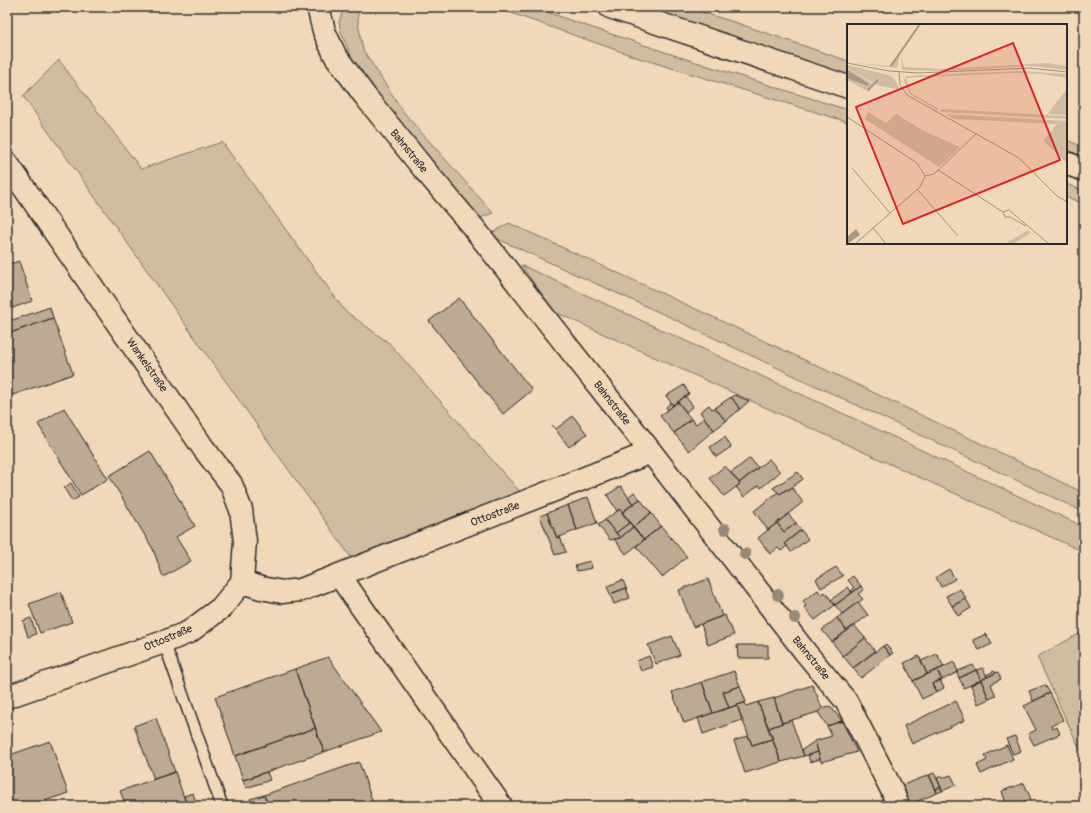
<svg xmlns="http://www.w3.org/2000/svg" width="1091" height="813" viewBox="0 0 1091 813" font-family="Pangolin,sans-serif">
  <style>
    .green { fill: #d0bca0; stroke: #7e7466 }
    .building { fill: #bdaa93; stroke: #2b2b2b }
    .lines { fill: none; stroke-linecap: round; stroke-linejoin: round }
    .lane-casing { stroke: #2b2b2b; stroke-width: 14 }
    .street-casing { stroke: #2b2b2b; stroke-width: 25 }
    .secondary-casing { stroke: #2b2b2b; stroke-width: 25 }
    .lane { stroke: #f1d8b8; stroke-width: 11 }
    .street { stroke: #f1d8b8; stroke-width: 22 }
    .secondary { stroke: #f1d8b8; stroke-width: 22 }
    .tree { fill: #968977 }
    .labels { text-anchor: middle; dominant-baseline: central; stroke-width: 4; stroke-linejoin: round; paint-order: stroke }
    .street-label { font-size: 11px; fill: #2b2b2b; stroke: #f1d8b8 }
    .inset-river { fill: none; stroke: #a89884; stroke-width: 2 }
    .inset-road { fill: none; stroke: #a29380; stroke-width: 1 }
    .view { fill: #d62828; fill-opacity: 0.15; stroke: #d62828; stroke-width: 2 }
    .inset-edge { fill: none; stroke: #2b2b2b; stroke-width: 2 }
  </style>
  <rect width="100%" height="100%" fill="#f1d8b8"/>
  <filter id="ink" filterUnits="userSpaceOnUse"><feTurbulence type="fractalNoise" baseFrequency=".025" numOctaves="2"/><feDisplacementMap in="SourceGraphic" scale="8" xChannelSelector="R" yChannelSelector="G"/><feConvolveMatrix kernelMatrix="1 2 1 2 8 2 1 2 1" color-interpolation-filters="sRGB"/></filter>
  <g filter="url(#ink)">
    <path class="green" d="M344 7H358V22L363 50 405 114 493 213 478 219 368 83 351 56 341 32 339 22Z
      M497 7H534L572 21 683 58 848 110V122L639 58 508 12Z
      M628 7H685L737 23 848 61V78Z
      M59 60 141 169 222 142 345 311 389 343 521 493 352 559 23 96Z
      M1066 140 1084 147V157L1066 149Z
      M1066 184 1084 191V204L1066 197Z
      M509 223C702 311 893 401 1084 493V512L665 315 489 235Z
      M521 265 896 438 1084 527V552L555 312Z
      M1084 631V758L1037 657Z"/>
    <path class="building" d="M19 261 32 301 7 310V265Z
      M459 298 532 390 503 414 429 321Z
      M50 307 53 318 7 334V322Z
      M53 318 73 374 7 397V334Z
      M684 385 689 394 673 405 666 396Z
      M735 395 749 401 740 409 731 397Z
      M685 396 693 406 686 412 678 402Z
      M731 397 740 409 726 421 715 408Z
      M678 402 691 419 674 433 660 416Z
      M671 403 673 405 668 410 666 407Z
      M709 405 712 409 715 408 726 421 714 430 700 412Z
      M64 408 108 479 81 495 38 424Z
      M573 416 587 434 569 447 552 425 556 429Z
      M704 418 714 430 689 451 674 433 691 419 696 424Z
      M725 437 731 447 716 457 710 447Z
      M150 451 195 526 176 537 191 561 163 577 153 549 109 476Z
      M750 458 758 468 739 483 731 473Z
      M769 459 780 472 761 488 759 485 744 497 736 487 740 484 739 483Z
      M725 466 740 484 724 496 710 478Z
      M798 472 803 479 788 490 787 489 780 494 773 488Z
      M71 483 79 497 72 501 64 488Z
      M621 486 633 504 622 512 620 509 617 511 607 495Z
      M792 488 803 502 768 530 754 511 778 492 780 494 787 489 788 490Z
      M634 492 640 499 633 504 628 497Z
      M588 497 597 523 577 530 568 505Z
      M640 499 651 513 633 527 622 513Z
      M568 505 577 530 557 538 547 513Z
      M620 509 630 522 616 533 605 520Z
      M547 513 557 538 560 537 566 552 555 555 540 516Z
      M651 513 661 526 644 540 633 527Z
      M788 514 796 523 784 532 777 523Z
      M605 520 616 533 620 538 610 540 598 525Z
      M630 522 633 527 620 538 616 533Z
      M777 523 784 532 796 523 801 530 785 543 787 546 781 551 778 548 770 554 758 538Z
      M661 526 687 557 662 577 636 546Z
      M633 527 644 540 626 554 614 539 620 538Z
      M801 530 808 539 791 552 785 543Z
      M590 561 592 568 577 571 575 565Z
      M836 567 843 576 821 588 816 579Z
      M949 569 955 579 941 587 936 577Z
      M853 576 861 586 852 593 851 591 854 588 848 580Z
      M708 579 722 616 693 627 679 590Z
      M623 580 626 588 610 594 607 586Z
      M861 586 864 590 858 594 863 599 858 603V602L842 614 835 605Z
      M848 587 852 593 835 605 831 600Z
      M626 588 630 598 614 604 610 594Z
      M960 589 966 599 952 606 946 596Z
      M818 590 821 595 825 592 835 605 815 620 804 607 806 606 803 601Z
      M61 592 72 622 40 633 29 604Z
      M966 599 971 608 958 616 952 606Z
      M858 602 868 615 847 631 837 618Z
      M725 615 728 623H729L734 635 708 645 701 624Z
      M31 618 36 634 28 637 23 621Z
      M837 618 847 631 832 642 822 630Z
      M854 625 865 638 843 656 832 642Z
      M986 634 992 644 979 650 973 640Z
      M672 636 680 655 656 664 648 645Z
      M865 638 875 651 853 668 843 656Z
      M886 644 893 653 890 655 883 646Z
      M737 645H768V658H738Z
      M883 646 890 655 861 678 853 668Z
      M937 654 944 667 927 674 921 661Z
      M649 656 653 667 641 671 637 661Z
      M919 656 927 674 913 681 904 663Z
      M328 657 381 732 324 752 295 669Z
      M954 662 958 672 942 680 937 670Z
      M973 665 976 670 959 678 957 673 958 671Z
      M983 668 987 677 981 680 976 670Z
      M295 669 315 728 235 756 215 697Z
      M937 670 942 680 932 684 936 692 922 699 913 681Z
      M976 670 981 680 964 688 959 678Z
      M734 671 740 686 723 692 729 708 713 713 702 682Z
      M994 671 996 673 987 677 986 675Z
      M998 672 1001 679 991 684 996 696 989 699 981 680Z
      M940 680 944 688 936 692 932 684Z
      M981 680 989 699 978 704 971 685Z
      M702 682 713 713 684 723 672 692Z
      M812 685 816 693 822 708 818 712 782 723 774 698Z
      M1045 685 1050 693 1033 701 1029 691Z
      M740 686 746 702 729 708 723 692Z
      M1050 693 1063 720 1051 726 1052 729 1057 727 1060 734 1034 745 1028 734 1036 730 1024 706Z
      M774 698 782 723 769 728 758 702Z
      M956 701 965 720 912 744 904 726Z
      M758 702 772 739 752 745 737 705 745 703 746 706Z
      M737 705 742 720 703 734 698 718Z
      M830 706 842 721 827 726 818 712 822 708Z
      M156 718 175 772 154 779 134 726Z
      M791 720 804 756 781 762 769 728Z
      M842 721 857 752 821 762 815 741 832 736 827 726Z
      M315 728 324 752 243 780 235 756Z
      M748 736 752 745 772 739 781 762 745 773 734 741Z
      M1015 736 1021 751 1013 754 1006 739Z
      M50 741 68 793 30 806H7V756Z
      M815 741 818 752 804 756 802 750Z
      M1007 745 1013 759 981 774 977 765 987 760 985 755Z
      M818 752 820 759 810 762 808 755Z
      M359 762 374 806H268L264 795Z
      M175 772 187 806H126L120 791Z
      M267 772 270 780 246 788 243 780Z
      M934 773 941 787 936 789 929 775Z
      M929 775 937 793 906 806 898 787Z
      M951 775 956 785 942 791 937 778 941 776 942 778Z
      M1024 783 1031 799 1012 806H1007L1002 791Z
      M941 787 942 791 937 793 936 789Z
      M193 793 197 805 187 806 184 796Z
      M264 795 268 806H253L250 799Z"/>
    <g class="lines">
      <g class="lane-casing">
        <path id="lane" d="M164 642 222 806"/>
      </g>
      <g class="street-casing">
        <path id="street" d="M318 7 324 31 335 55 365 96 423 168 473 227 651 452 806 653 846 701 892 790 898 806
          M7 163 204 449 231 484 241 510 245 541 242 582
          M339 575 501 806
          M7 697 164 642 189 632 221 608 242 582 261 588 282 592 301 590 651 452"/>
      </g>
      <g class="secondary-casing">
        <path id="secondary" d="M610 7 848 87
          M1066 163 1084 170"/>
      </g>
      <use href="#lane" class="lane"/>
      <use href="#street" class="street"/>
      <use href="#secondary" class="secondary"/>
    </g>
    <g class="tree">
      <circle cx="725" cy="529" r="6"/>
      <circle cx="745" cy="554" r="6"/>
      <circle cx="778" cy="595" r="6"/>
      <circle cx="795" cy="618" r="6"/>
    </g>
  </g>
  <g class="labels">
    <g class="street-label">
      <text transform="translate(409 151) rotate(51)">Bahnstraße</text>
      <text transform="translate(147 365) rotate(55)">Wankelstraße</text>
      <text transform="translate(612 403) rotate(52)">Bahnstraße</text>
      <text transform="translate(495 514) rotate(-21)">Ottostraße</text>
      <text transform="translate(168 638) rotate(-23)">Ottostraße</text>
      <text transform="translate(811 658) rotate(51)">Bahnstraße</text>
    </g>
  </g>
  <g transform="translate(847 24)">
    <rect width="220" height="220" fill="#f1d8b8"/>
    <path d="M72 0H74L53 28 50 44 0 38 42 42ZM54 30 57 43 93 45 200 39 220 42V46L183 42 97 47 55 46ZM0 41 42 51 47 54 53 66 30 61 0 44ZM0 45 10 50 27 61 22 68 0 56ZM173 47 218 50 220 54 195 50 168 49 59 54 64 69 92 85 90 86 63 70 57 57 59 52ZM220 65V91L201 90 205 84ZM95 85 220 92V95L93 88ZM21 88 39 99 49 90 77 107 113 123 92 143 18 95ZM99 90 220 97V139L196 117 210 100 107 95ZM181 206 184 209 166 220H158Z" fill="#d0bca0"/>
    <path d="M0 46 21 59V62L0 54ZM9 205 13 211 0 220V213Z" fill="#a89884"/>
    <path class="inset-river" d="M44 42 73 0M21 66 31 56"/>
    <path class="inset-road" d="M0 39 42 47 71 49 183 44 220 48M52 48 53 61 60 71 172 134 210 172 220 178M0 93 70 139 78 152M5 144 43 189M91 146 156 188 158 193H163L179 202M70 165 111 212M156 188 162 186 202 220M26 204 39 220M8 220 73 163 78 152 87 150 129 110"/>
    <path class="view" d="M166 19 213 136 56 200 9 83Z"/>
    <rect width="220" height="220" class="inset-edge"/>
  </g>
  <rect width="1091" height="813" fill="none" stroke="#f1d8b8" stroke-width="24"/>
  <rect x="12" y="12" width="1067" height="789" fill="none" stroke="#2b2b2b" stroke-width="1.5" filter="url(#ink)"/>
</svg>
